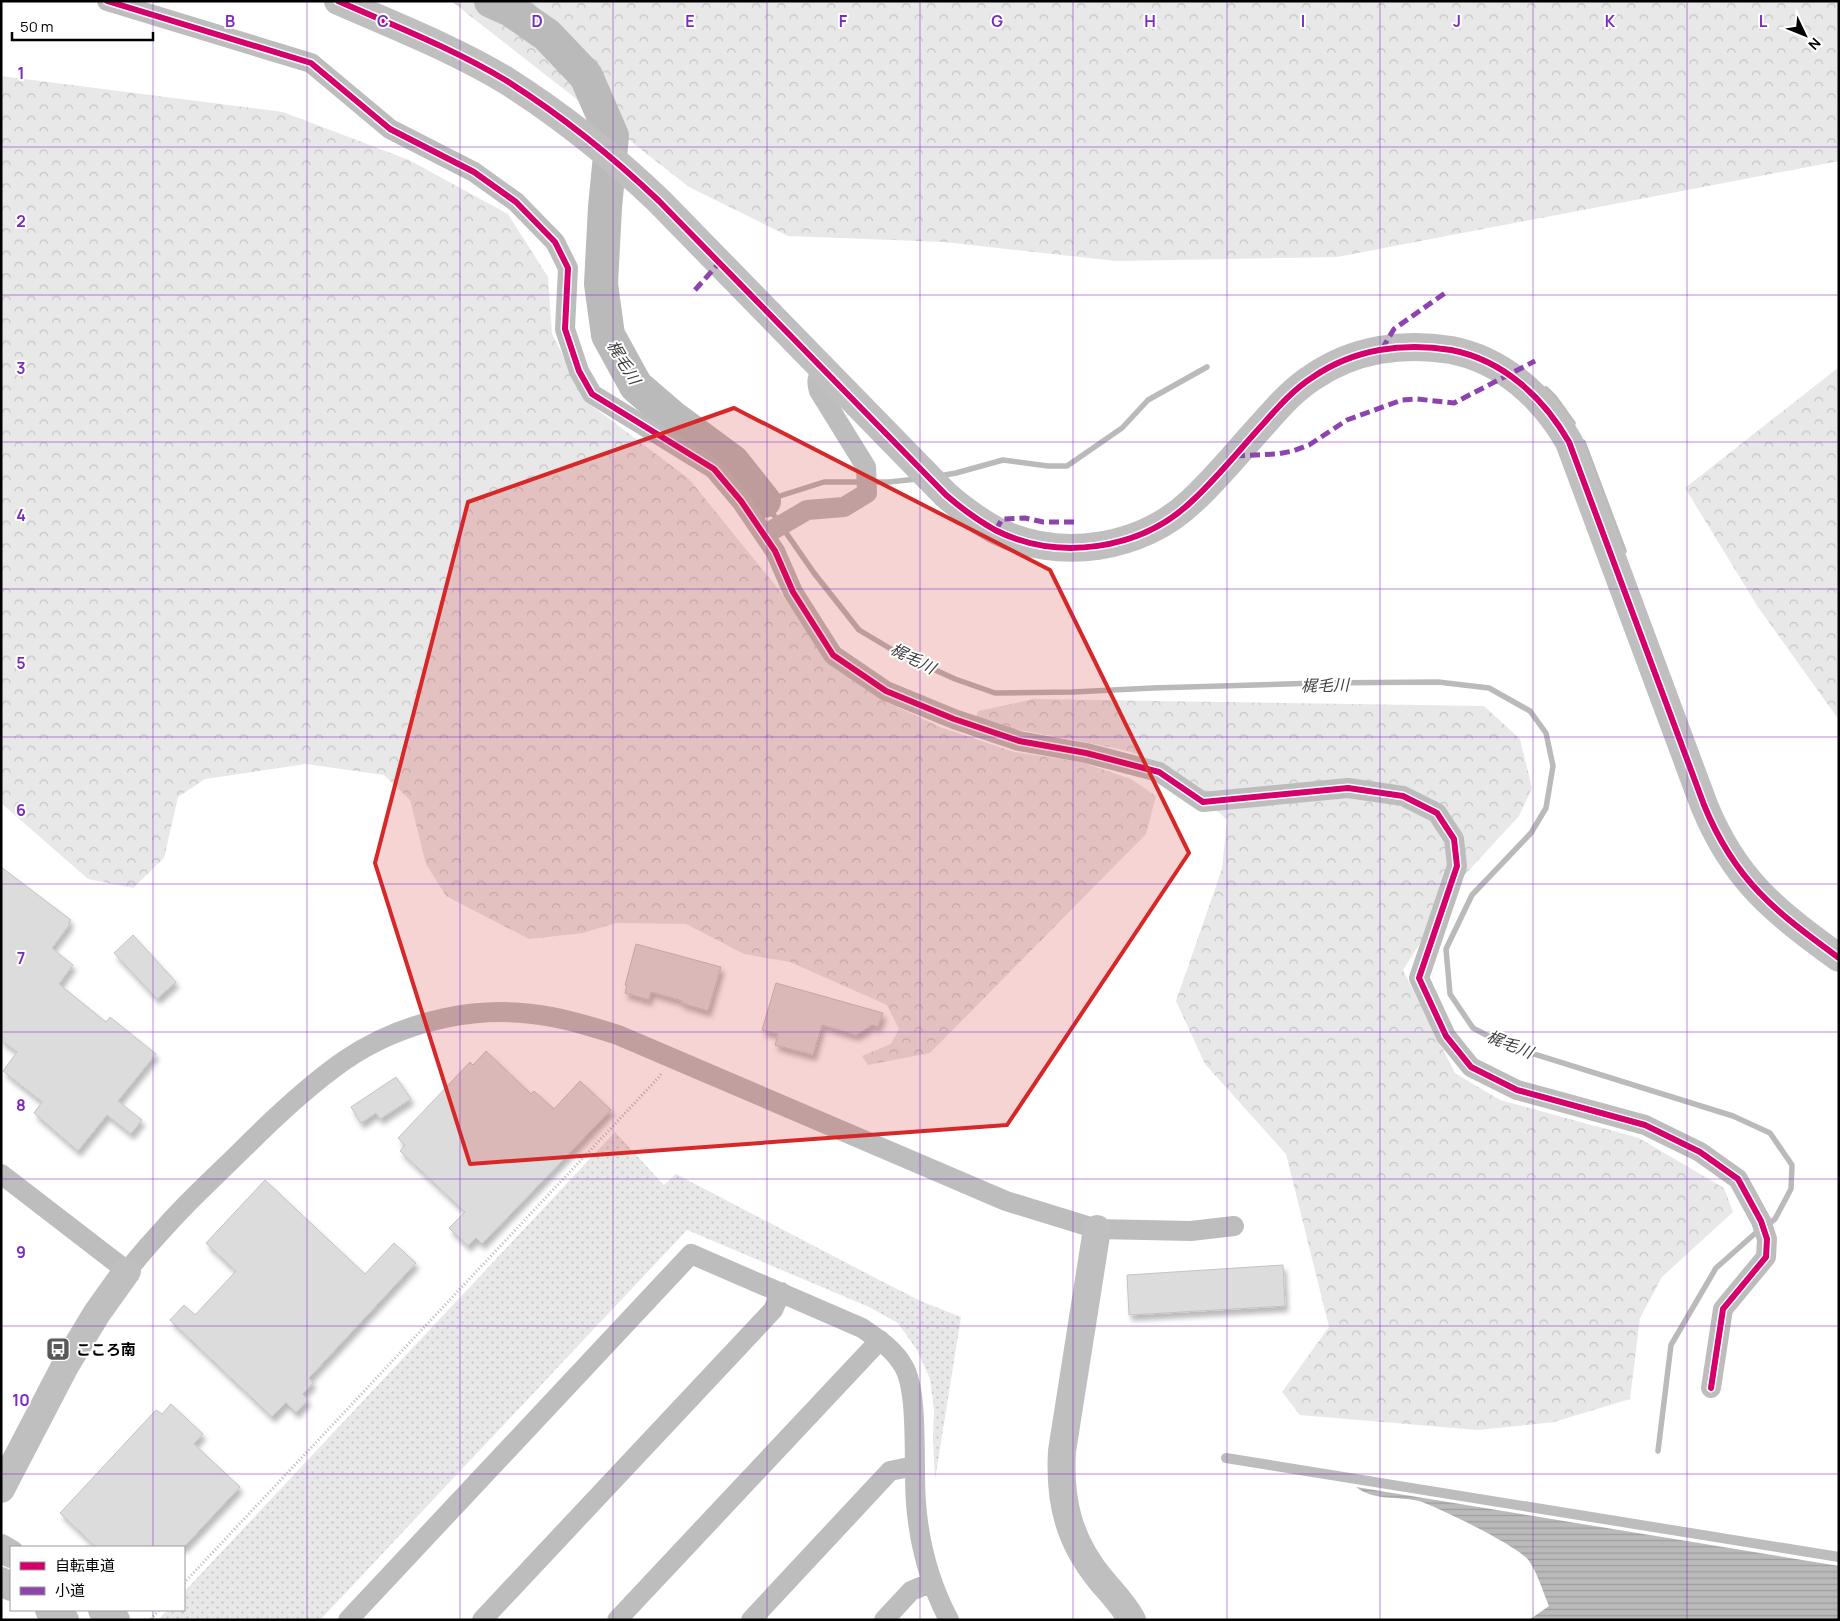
<svg xmlns="http://www.w3.org/2000/svg" width="1840" height="1621" viewBox="0 0 1840 1621" font-family="Manrope,'Noto Sans JP',sans-serif">
  <style>
    .forest { fill: url(#forest-crowns) }
    .park { fill: url(#park-dots) }
    .water { fill: url(#water-rules) }
    .lines { fill: none; stroke-linecap: round; stroke-linejoin: round }
    .stream { stroke: #bababa; stroke-width: 5.5 }
    .river { stroke: #bababa; stroke-width: 34 }
    .building { fill: #dcdcdc; stroke: #c4c4c4; filter: url(#shadow) }
    .path { stroke: #b8b8b8; stroke-width: 3; stroke-dasharray: 1 2.5; stroke-linecap: butt }
    .lane { stroke: #bdbdbd; stroke-width: 10 }
    .street { stroke: #bdbdbd; stroke-width: 20 }
    .secondary { stroke: #bfbfbf; stroke-width: 28 }
    .quiet { stroke: #8e44ad; stroke-width: 5; stroke-dasharray: 10 5; stroke-linecap: butt }
    .cycleway-casing { stroke: #fff; stroke-width: 9 }
    .cycleway { stroke: #d6006c; stroke-width: 6 }
    .marked { fill: #d62828; fill-opacity: 0.2; stroke: #d62828; stroke-width: 4; stroke-linejoin: round }
    .grid { fill: none; stroke: #7b2cbf; stroke-width: 1; stroke-opacity: 0.55 }
    .labels { text-anchor: middle; dominant-baseline: central; stroke-width: 4; stroke-linejoin: round; paint-order: stroke }
    .poi-label { font-size: 15px; font-weight: bold; fill: #000; stroke: #fff; text-anchor: start }
    .water-label { font-size: 16px; font-style: italic; fill: #3e3e3e; stroke: #fff }
    .grid-label { font-size: 16px; text-anchor: middle; font-weight: bold; fill: #7b2cbf; stroke: #fff; stroke-width: 4; stroke-linejoin: round; paint-order: stroke }
  </style>
  <defs>
    <pattern id="forest-crowns" width="20" height="18" patternUnits="userSpaceOnUse" patternTransform="scale(1.25)"><rect width="20" height="18" fill="#e8e8e8"/><path d="M2 6a3 3 0 1 1 6 0M12 15a3 3 0 1 1 6 0" fill="none" stroke="#c5c5c5"/></pattern>
    <pattern id="park-dots" width="8" height="8" patternUnits="userSpaceOnUse" patternTransform="scale(1.25)"><rect width="8" height="8" fill="#e8e8e8"/><path d="M2 2h.1M6 6h.1" fill="none" stroke="#c5c5c5" stroke-width="1.8" stroke-linecap="round"/></pattern>
    <pattern id="water-rules" width="6" height="5" patternUnits="userSpaceOnUse" patternTransform="scale(1.25)"><rect width="6" height="5" fill="#bababa"/><path d="M0 2.5h6" fill="none" stroke="#9e9e9e"/></pattern>
    <filter id="shadow"><feDropShadow dx="3" dy="5.5" stdDeviation="2.5" flood-color="#0004"/></filter>
  </defs>
  <rect width="100%" height="100%" fill="#fff"/>
  <path class="forest" d="M451 1H1839V161L1337 257 1116 261 944 242 788 236 689 187Z
    M1 76 283 112 409 160 508 214 548 277 552 334 587 402 689 479 779 590 821 651 880 699 940 727 1014 752 1081 762 1131 779 1156 796 1146 834 930 1053 868 1065 862 1056 891 1044 899 1029 887 1005 790 962 744 954 686 924 616 923 583 933 529 939 446 896 426 864 410 800 384 775 306 764 205 779 178 797 164 858 133 888 88 879 1 803Z
    M1839 367V720L1758 607 1685 488Z
    M1034 699 1484 706 1520 739 1532 788 1519 816 1460 880 1403 970 1455 1073 1500 1100 1639 1138 1724 1188 1733 1212 1662 1277 1640 1318 1630 1399 1554 1422 1478 1430 1300 1415 1282 1392 1329 1327 1286 1154 1205 1064 1176 1001 1222 869 1227 820C1204 798 1180 777 1152 761 1135 751 1113 748 1094 744 1054 736 1014 730 975 720L978 711Z"/>
  <path class="park" d="M615 1132 664 1185 676 1174 887 1284 923 1302 961 1317 935 1480 933 1438 934 1410 930 1379 917 1350 898 1323 869 1307 687 1230 320 1620H158L167 1610H184V1592Z"/>
  <path class="water" d="M1356 1487 1839 1566V1620H1529L1549 1606C1543 1592 1538 1574 1529 1561 1522 1548 1436 1506 1419 1501 1398 1496 1374 1501 1356 1487Z"/>
  <g class="lines">
    <path class="stream" d="M1546 389 1555 398 1573 423
      M1583 442 1624 551
      M939 476 956 473 1003 460 1048 466H1067L1122 428 1148 400 1207 367
      M917 479 889 482H824L764 501 814 573 859 630 896 652 955 679 995 693 1073 692 1153 688 1318 683 1438 682 1489 688 1530 711 1546 733 1553 766 1546 808 1531 833 1472 895 1446 949 1450 994 1473 1028 1505 1045 1733 1116 1770 1133 1792 1165 1791 1189 1775 1219 1767 1225
      M1658 1451 1671 1345 1716 1268 1759 1230"/>
    <path class="river" d="M491 1 511 10 547 35 586 76 612 136 605 207 601 284 608 335 636 386 672 417 733 462 764 501"/>
  </g>
  <path class="building" d="M1 867 71 920 68 923 70 924 52 948 73 965 59 984 106 1022 110 1017 156 1054 118 1101 142 1120 131 1134 107 1115 78 1151 34 1113 42 1102 3 1071 17 1052 1 1040Z
    M133 935 176 982 157 999 114 953Z
    M636 944 721 967 708 1011 681 1003 682 1001 651 992 649 1000 625 993 627 985H625Z
    M776 983 883 1013 878 1027 872 1025 856 1035 822 1025 813 1055 775 1045 778 1034 762 1030Z
    M486 1051 531 1094 534 1091 554 1109 580 1081 611 1110 482 1244 476 1238 468 1246 449 1228 465 1212 400 1151 405 1145 398 1138 470 1062 473 1065Z
    M396 1077 411 1099 380 1119 376 1113 361 1123 351 1107Z
    M265 1180 365 1274 394 1243 416 1263 309 1378 313 1383 303 1394 308 1400 296 1413 286 1403 272 1417 170 1320 184 1305 195 1315 236 1271 206 1243Z
    M1283 1265 1285 1306 1129 1315 1127 1275Z
    M171 1404 203 1434 194 1444 240 1487 184 1547H96L60 1513 156 1410 162 1414Z"/>
  <g class="lines">
    <path class="path" d="M184 1583 659 1077 661 1074
      M151 1619 159 1610"/>
    <path class="lane" d="M1226 1458 1839 1557"/>
    <path class="street" d="M107 1 311 63 390 129 474 172 516 202 555 242 568 268 565 329 579 371 592 394 714 469 741 501 775 551 793 592 833 655 886 691 954 719 1019 741 1086 753 1159 772 1203 802 1348 788 1403 796 1437 813 1454 839 1457 866 1419 978 1446 1036 1471 1067 1517 1090 1645 1125 1700 1152 1738 1179 1761 1221 1767 1239 1766 1257 1723 1309 1711 1388
      M764 535 807 510 844 507 867 493 866 467 819 391C816 382 817 377 823 369
      M1 1174 127 1271C140 1255 153 1240 167 1225 191 1198 219 1173 245 1147 276 1116 309 1085 345 1060 404 1020 481 1003 552 1017 574 1021 596 1028 618 1035L1006 1201 1097 1229 1191 1231 1234 1226
      M348 1620 691 1254 862 1328C878 1339 894 1349 904 1367 919 1393 913 1469 916 1503 919 1543 930 1584 949 1620
      M482 1620 773 1310 781 1292
      M617 1620 880 1340
      M751 1620 890 1471 914 1466
      M884 1620 911 1591 932 1582"/>
    <path class="secondary" d="M338 1C395 26 454 49 507 81 562 116 612 156 659 201L946 495C961 508 977 520 995 530 1058 562 1141 550 1192 501 1218 477 1240 449 1264 423 1279 406 1294 389 1313 377 1354 349 1403 342 1451 350 1503 360 1543 397 1569 442L1704 805C1735 881 1775 911 1839 958
      M1097 1229 1062 1451C1059 1502 1069 1541 1101 1580 1112 1593 1124 1605 1132 1620
      M1 1489 65 1366 97 1313 127 1271
      M1 1548 11 1554
      M1 1581 11 1587
      M49 1610 65 1620
      M102 1610 116 1620"/>
    <path class="quiet" d="M695 290 719 263
      M1382 349 1394 329 1445 293
      M1235 456 1277 454 1293 451 1309 445 1347 420 1402 400 1417 399 1454 403 1535 361
      M996 530 1002 519 1025 518 1043 522H1077"/>
    <g class="cycleway-casing">
      <path id="cycleway" d="M107 1 311 63 390 129 474 172 516 202 555 242 568 268 565 329 579 371 592 394 714 469 741 501 775 551 793 592 833 655 886 691 954 719 1019 741 1086 753 1159 772 1203 802 1348 788 1403 796 1437 813 1454 839 1457 866 1419 978 1446 1036 1471 1067 1517 1090 1645 1125 1700 1152 1738 1179 1761 1221 1767 1239 1766 1257 1723 1309 1711 1388
        M338 1C395 26 454 49 507 81 562 116 612 156 659 201L946 495C961 508 977 520 995 530 1058 562 1141 550 1192 501 1218 477 1240 449 1264 423 1279 406 1294 389 1313 377 1354 349 1403 342 1451 350 1503 360 1543 397 1569 442L1704 805C1735 881 1775 911 1839 958"/>
    </g>
    <use href="#cycleway" class="cycleway"/>
  </g>
  <path class="marked" d="M734 408 1050 570 1189 853 1007 1125 470 1164 375 863 468 502Z"/>
  <path class="grid" d="M153 1V1547M307 1V1620M460 1V1620M613 1V1620M767 1V1620M920 1V1620M1073 1V1620M1227 1V1620M1380 1V1620M1533 1V1620M1687 1V1620M1 147H1839M1 295H1839M1 442H1839M1 589H1839M1 737H1839M1 884H1839M1 1032H1839M1 1179H1839M1 1326H1839M1 1474H1839M153 1610V1620"/>
  <defs>
    <g id="bus-square" transform="scale(1.25)"><rect x="-9" y="-9" width="18" height="18" rx="4" fill="#595959" stroke="#fff"/><path d="M-5-6H5V4H4V6H2V4H-2V6H-4V4H-5ZM-3.5-4V0h7V-4ZM-3.5 1.2v1.5H-2V1.2ZM2 1.2v1.5H3.5V1.2Z" fill="#fff"/></g>
  </defs>
  <g fill-rule="evenodd">
    <use href="#bus-square" x="58" y="1349"/>
  </g>
  <g class="labels">
    <g class="poi-label">
      <text x="76" y="1349">こころ南</text>
    </g>
    <g class="water-label">
      <text transform="translate(624 362) rotate(59)">梶毛川</text>
      <text transform="translate(913 658) rotate(27)">梶毛川</text>
      <text transform="translate(1325 685) rotate(-1)">梶毛川</text>
      <text transform="translate(1510 1044) rotate(22)">梶毛川</text>
    </g>
  </g>
  <g class="grid-label">
    <text x="230" y="27">B</text>
    <text x="383" y="27">C</text>
    <text x="537" y="27">D</text>
    <text x="690" y="27">E</text>
    <text x="843" y="27">F</text>
    <text x="997" y="27">G</text>
    <text x="1150" y="27">H</text>
    <text x="1303" y="27">I</text>
    <text x="1457" y="27">J</text>
    <text x="1610" y="27">K</text>
    <text x="1763" y="27">L</text>
    <text x="21" y="79">1</text>
    <text x="21" y="227">2</text>
    <text x="21" y="374">3</text>
    <text x="21" y="521">4</text>
    <text x="21" y="669">5</text>
    <text x="21" y="816">6</text>
    <text x="21" y="964">7</text>
    <text x="21" y="1111">8</text>
    <text x="21" y="1258">9</text>
    <text x="21" y="1406">10</text>
  </g>
  <rect width="1840" height="1621" fill="none" stroke="#000000" stroke-width="5"/>
  <rect x="10" y="1546" width="175" height="65" fill="#ffffff" stroke="#999999"/>
  <rect x="20" y="1562" width="25" height="8" fill="#d6006c" stroke="#999999"/>
  <text x="55" y="1571" font-size="15" fill="#000000">自転車道</text>
  <rect x="20" y="1587" width="25" height="8" fill="#8e44ad" stroke="#999999"/>
  <text x="55" y="1596" font-size="15" fill="#000000">小道</text>
  <g transform="translate(1805 35) rotate(133)" stroke="#ffffff" stroke-width="4" paint-order="stroke">
  <path d="M0-4L9 19L0 12L-9 19Z" fill="#000000"/>
  <text y="-8" font-size="14" font-weight="bold" text-anchor="middle" fill="#000000">N</text>
  </g>
  <path d="M12 32v8h141v-8" fill="none" stroke="#000000" stroke-width="2.5"/>
  <text x="20" y="32" font-size="15" fill="#000000" stroke="#ffffff" stroke-width="4" paint-order="stroke">50 m</text>
</svg>
